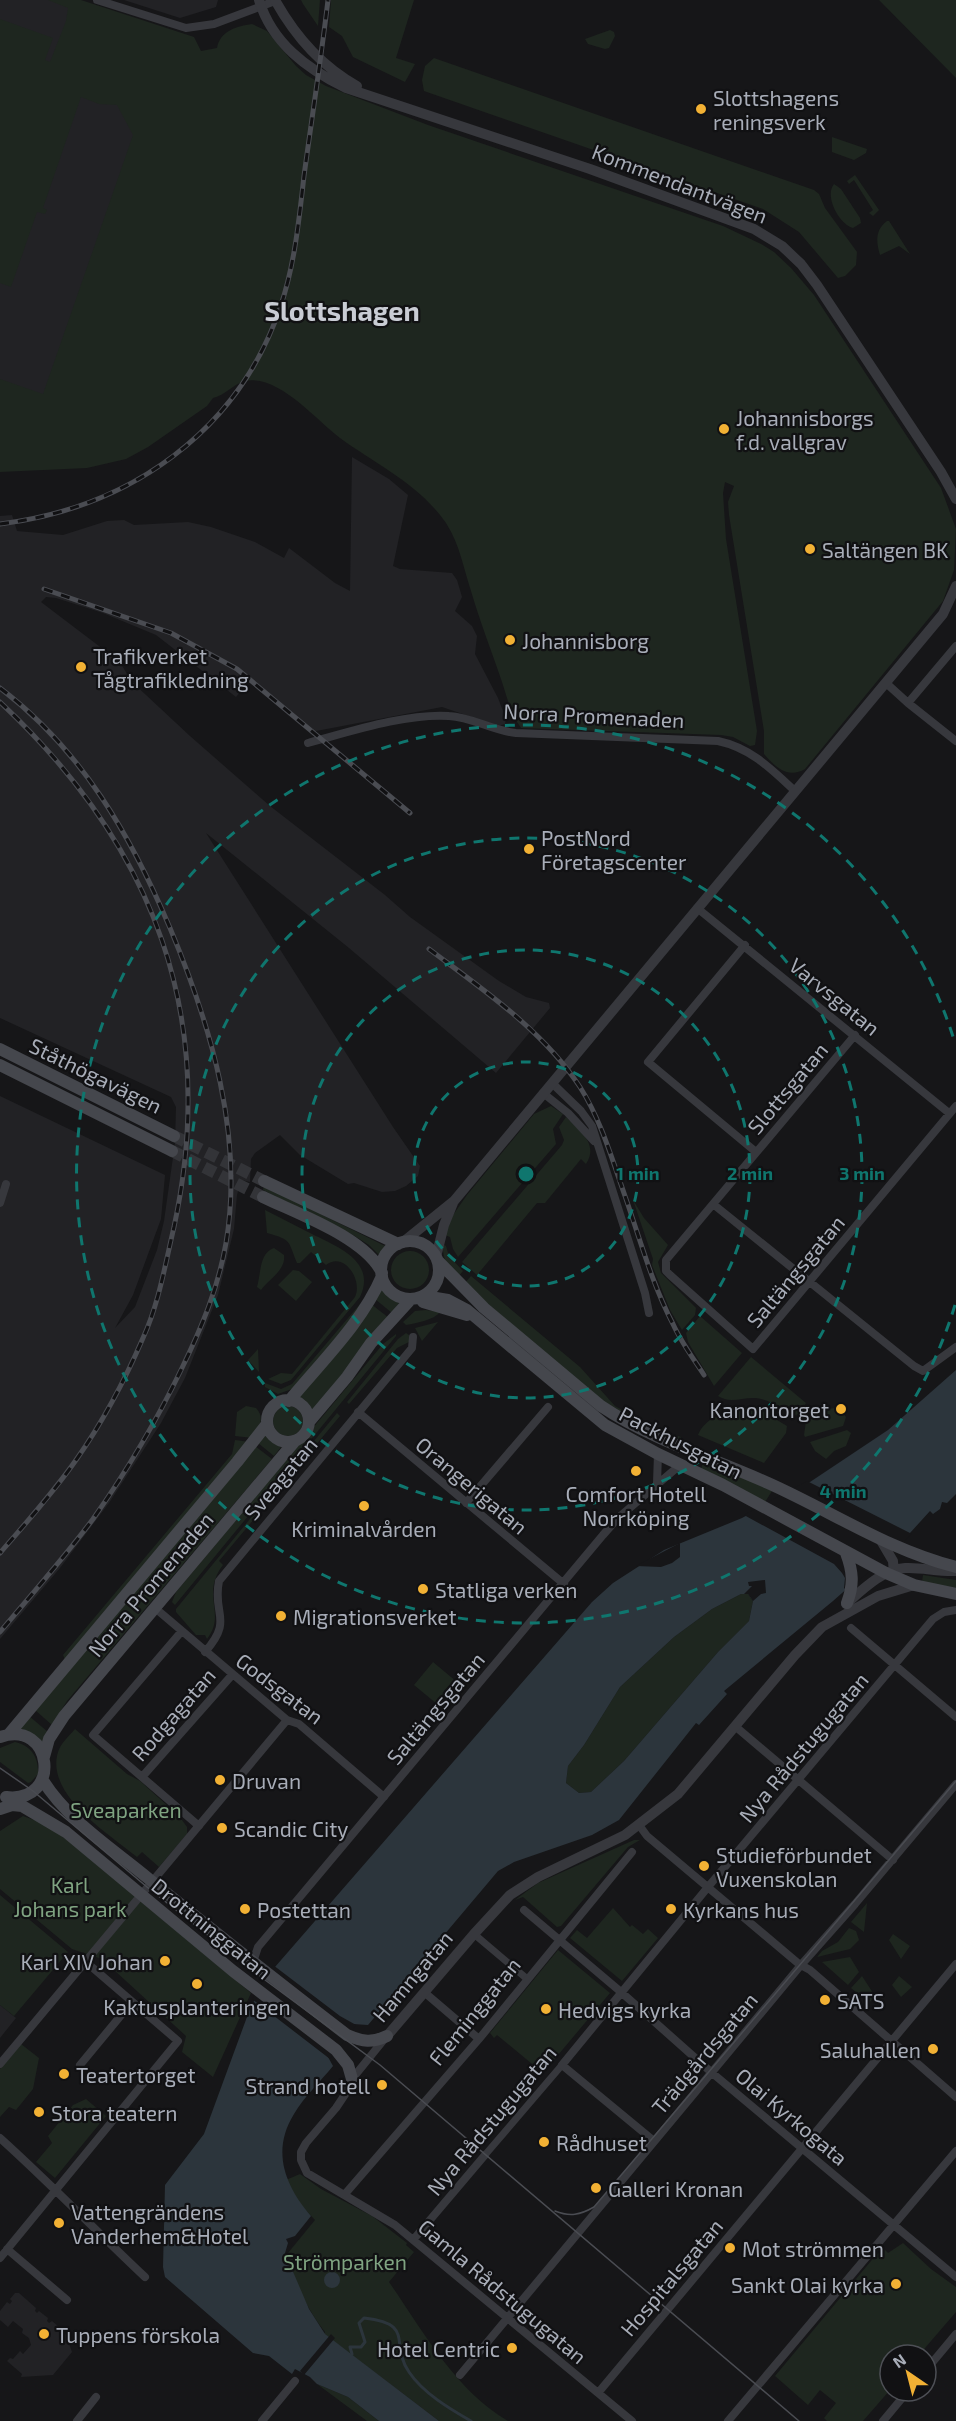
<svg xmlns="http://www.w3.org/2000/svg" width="956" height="2421" viewBox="0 0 956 2421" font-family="'Exo 2',sans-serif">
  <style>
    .built { fill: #222225 }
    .green { fill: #1e261f }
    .water { fill: #2c353c; fill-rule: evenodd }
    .pier { fill: #161618 }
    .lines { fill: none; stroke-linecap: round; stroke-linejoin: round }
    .stream { stroke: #2c353c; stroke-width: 3 }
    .secondary-tunnel { stroke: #333438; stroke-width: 12; stroke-dasharray: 12 6; stroke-linecap: butt }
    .pedestrian { stroke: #37383d; stroke-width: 7 }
    .minor { stroke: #37383d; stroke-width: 8 }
    .tertiary { stroke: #37383d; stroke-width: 10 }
    .secondary { stroke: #45474d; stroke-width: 12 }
    .tram { stroke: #4a4c52; stroke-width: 1.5 }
    .rail-casing { stroke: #4a4c52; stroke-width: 5 }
    .rail { stroke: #111113; stroke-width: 3; stroke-dasharray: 9; stroke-linecap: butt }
    .ring { fill: none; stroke: #0f766e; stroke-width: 3; stroke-dasharray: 10 8 }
    .poi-dot { fill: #f2b134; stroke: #111113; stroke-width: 2 }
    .labels { text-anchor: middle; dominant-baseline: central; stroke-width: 4.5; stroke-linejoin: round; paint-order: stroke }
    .poi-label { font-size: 21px; fill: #a8adb8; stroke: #111113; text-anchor: start }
    .street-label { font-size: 21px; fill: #a8adb8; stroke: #111113 }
    .park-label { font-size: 21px; fill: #7fa381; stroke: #111113 }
    .district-label { font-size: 27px; font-weight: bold; fill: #c9ccd4; stroke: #111113 }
    .centre { fill: #0f766e; stroke: #111113; stroke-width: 3 }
    .ring-label { font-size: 18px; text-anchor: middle; font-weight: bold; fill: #0f766e; stroke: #111113; stroke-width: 4.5; stroke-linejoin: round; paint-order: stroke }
  </style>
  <rect width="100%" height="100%" fill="#161618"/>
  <path class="built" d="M0 0H55L73 6 155 87 47 400 0 384Z
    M124 0H218L216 7 180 18Z
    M352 457 389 479 408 495 393 566 400 569 452 573 457 580 462 597 455 611 472 626 477 636 475 654 498 698 506 719 505 724 498 726 442 707 311 732 249 682 236 697 156 635 103 613 56 598 46 597 41 602 120 662 131 681 190 736 270 806 385 895 410 917 499 981 526 997 549 1003 550 1008 496 1073 349 948 206 833 393 1127 420 1166 418 1176 406 1186 395 1191 382 1192 354 1183 348 1184 300 1155 280 1135 255 1153 251 1159 250 1182 241 1180 237 1195 234 1229 218 1295 185 1378 161 1423 109 1503 60 1568 0 1639V1096L165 1175 161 1219 133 1295 115 1328 135 1307 157 1250 164 1221 175 1143 176 1107 171 1097 0 1018V516L12 515 17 531 63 535 107 521 124 520 134 525 188 522 211 527 255 542 284 558 289 548 335 583 350 591Z
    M0 2005 16 2018 0 2038Z
    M15 2293H19L36 2308 35 2311 37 2313 39 2311 48 2318 47 2321 49 2323 52 2321 65 2332 72 2352 53 2375 21 2377 22 2374 7 2361 10 2358 13 2359 20 2351 23 2354 31 2345 29 2338 22 2333 23 2329 13 2321 8 2327 0 2320V2311L7 2302 10 2304 12 2301 10 2299Z"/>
  <path class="green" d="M48 0H81L194 37 201 51 217 48C220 31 237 26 252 24L267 31 296 66 306 75 326 86 428 125 723 226 761 244 774 252 791 268 814 295 941 488 956 529 954 570 943 601 805 769C788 779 775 767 764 754V731L729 515 728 502 734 486 725 482 723 493 726 539 757 731 755 745 750 746 733 737 721 735 521 728C511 715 507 697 502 682 492 652 480 622 471 591 463 567 460 545 446 523 419 484 377 465 340 438 316 420 278 374 245 381 233 384 226 395 213 398L207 406 148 447 126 459 87 468 0 472V379L43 394 133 135 117 105 99 104 81 97 43 208 47 210 45 214 37 212 11 287 0 283V19L53 38 45 60 50 62 66 21 68 8Z
    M301 0H320L318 26 303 4Z
    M331 0H414L396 58 415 64 405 82 353 57 342 36 329 27Z
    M879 0H956V78Z
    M610 30 614 32 615 36 609 48 605 49 588 44 585 39Z
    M434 58 814 190 819 194 825 208 857 252 856 265 845 276 838 278 799 232 763 209 424 91 422 80 425 66Z
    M832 137 864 148 867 149 866 153 854 160 832 152Z
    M855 175 879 210 873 216 869 213 873 210 854 180 849 184 847 181Z
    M834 184 841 189 860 218 861 223 853 228C839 224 824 196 834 184Z
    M887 221H889L910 254 899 246 880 255C876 242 875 230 887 221Z
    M551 1106 563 1114 553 1129 556 1144 458 1257 453 1249 450 1237 445 1235 451 1218 467 1195 534 1114Z
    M566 1117C580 1131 599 1144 586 1164L581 1159 545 1203H537L477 1275 462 1262 562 1145 564 1140 559 1127Z
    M264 1186 383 1245 387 1246 379 1255 369 1245 353 1235 263 1190Z
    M633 1200 644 1218 668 1245 658 1262 661 1273 696 1308 695 1315 682 1330 670 1310 652 1265 653 1259Z
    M265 1210C281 1218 296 1226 312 1234 336 1246 377 1261 360 1297L291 1380 281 1384 268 1379 281 1373 292 1374 355 1297C363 1280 344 1251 326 1265L311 1252 300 1263H297C288 1242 293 1240 267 1233Z
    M443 1244 446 1246 449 1256 463 1271 457 1278C448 1268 442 1258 443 1244Z
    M274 1248 284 1255C286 1270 269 1279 261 1290L257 1287C261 1274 259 1253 274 1248Z
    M391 1270a19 19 0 1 1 38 0a19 19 0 1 1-38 0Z
    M293 1270 299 1271 312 1282 296 1301 278 1285Z
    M471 1276 580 1367 615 1406 656 1429 681 1437 682 1441 643 1425 602 1400 464 1284Z
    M381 1288 399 1303 392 1313 375 1299Z
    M367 1301 292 1389 278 1394 265 1387V1383L281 1389 292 1384 360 1304Z
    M371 1304 389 1318 312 1411 306 1401 299 1397Z
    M426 1310 440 1312C434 1320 417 1323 406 1325L403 1322 415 1311Z
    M700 1316 742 1353 714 1386 688 1342 686 1333Z
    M438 1322 422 1341 415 1328Z
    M406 1333 409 1335V1342L397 1348 349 1404 347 1402 398 1339Z
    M396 1334V1336L175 1605 172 1602 176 1592 383 1344Z
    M258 1349 259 1372 248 1360Z
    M751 1357 806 1403 800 1413 794 1416C781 1408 771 1400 756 1398 742 1397 730 1404 718 1396Z
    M246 1406 256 1408C265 1417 260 1429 253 1438L235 1436 237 1412Z
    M273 1421a15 15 0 1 1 30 0a15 15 0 1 1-30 0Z
    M741 1408 762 1411 787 1426 786 1433 764 1463 698 1435C705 1418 724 1412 741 1408Z
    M838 1408 846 1417 843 1426 805 1437 804 1435 806 1421 822 1409Z
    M337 1413 340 1416 219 1561 223 1565C200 1595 227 1614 207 1639L205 1635H196L176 1612V1609Z
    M847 1430 851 1433 846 1446 834 1451 826 1459 815 1451 810 1442Z
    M266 1433 270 1441 281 1447 274 1456 258 1443Z
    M235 1440 250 1442 66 1662 63 1655 232 1454Z
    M255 1446 272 1459 67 1701 52 1725 35 1710Z
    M703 1462 734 1473 772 1491 765 1502 701 1469Z
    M923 1575 956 1580V1588L922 1582Z
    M741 1594H748L753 1601 749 1621 718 1652 624 1761 591 1792 579 1793 566 1783 568 1766 584 1745 620 1687 674 1637 712 1609Z
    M433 1662 463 1687 443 1709 414 1685Z
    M29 1716 48 1732 42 1744 19 1730Z
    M75 1729 127 1774 140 1781 179 1816 187 1827V1834L159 1867 142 1852 137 1857C109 1834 45 1795 58 1752 61 1743 69 1736 75 1729Z
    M15 1742C32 1746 39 1758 38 1774L31 1782 28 1783 0 1762V1748Z
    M23 1816 45 1824 67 1840 251 1993 213 2077 182 2052 186 2036 102 1959 72 1949 0 1889V1831Z
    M634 1840H640L628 1847 561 1926 557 1927 523 1897 515 1900 538 1883Z
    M0 1895 68 1952 14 2016 0 2005Z
    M867 1903 864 1932 851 1922Z
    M613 1908 630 1927 632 1925 643 1934 648 1929 658 1938 622 1981 570 1938 577 1930 587 1938Z
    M849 1928 856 1931 859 1940 850 1949 817 1957 822 1951 838 1942Z
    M893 1934 910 1946 901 1959 889 1940Z
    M558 1950 610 1993 543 2073 497 2035 494 2038 490 2033Z
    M850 1957 859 1972 848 1985 822 1962Z
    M862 1976 875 1996 869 2003 851 1988Z
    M899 1976 912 1987 901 1997 892 1985Z
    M21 2044 39 2058 33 2089 16 2110 9 2107 0 2117V2069Z
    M86 2099 106 2116 55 2178 36 2162 52 2143 48 2136 73 2105Z
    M300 2174 321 2189 372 2216 407 2243 406 2245 414 2252 389 2282C423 2331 455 2390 508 2421H439L324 2334 325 2332C309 2312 292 2279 288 2253L315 2220 300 2204 286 2180Z
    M903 2243 931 2269 956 2287V2312L919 2355H890V2390L863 2421H827L824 2418 836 2403 820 2390 808 2405 775 2376 876 2255 884 2249 888 2253Z
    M317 2384 348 2397 379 2421H367Z"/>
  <path class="water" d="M956 1370V1494L947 1503 942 1502 940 1509 933 1514 930 1511 910 1533 833 1601 724 1691 727 1694 699 1725 696 1723 619 1820 592 1835 514 1862 498 1871 368 2025 353 2024 328 2057 333 2066C320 2082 304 2097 294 2114 271 2151 285 2186 311 2216L295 2236 286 2239 288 2243 285 2253 309 2309 325 2334 439 2421H379L348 2397 317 2384 310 2377 295 2369 292 2374 269 2356 253 2353 165 2277 163 2267 165 2185 204 2134 251 2006 275 1967 592 1602 613 1583 664 1550 742 1518 810 1482 888 1430ZM741 1594H748L753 1601 749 1621 718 1652 624 1761 591 1792 579 1793 566 1783 568 1766 584 1745 620 1687 674 1637 712 1609Z
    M324 2280a8 8 0 1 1 16 0a8 8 0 1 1-16 0Z"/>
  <path class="pier" d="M807 1481 912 1534 847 1591 844 1588 845 1578 842 1573 834 1564 744 1515Z
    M680 1543V1557L672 1563 661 1567 636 1566Z
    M765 1580 766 1593 761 1594 753 1601 748 1594H744L752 1586H749L748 1582Z
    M273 1965 340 2016 356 2025 330 2059 252 1999Z
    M331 2334 335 2338 304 2375 300 2371Z"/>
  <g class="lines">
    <path class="stream" d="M352 2354 350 2347H361L365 2342 359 2323 364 2318C416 2324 389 2343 409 2372 423 2393 450 2409 471 2421"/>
    <path class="secondary-tunnel" d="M174 1136 264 1181
      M172 1151 263 1197"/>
    <path class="pedestrian" d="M474 1934 526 1978
      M485 2155 562 2065"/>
    <path class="minor" d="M97 0 186 28 214 24 275 1
      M886 683 908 703 956 741
      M908 703 956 646
      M308 743C349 732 407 713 449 716 472 717 493 731 516 733L718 741C751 748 771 769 795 791
      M697 908 949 1113
      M745 945 648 1062 756 1152
      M855 1035 666 1260V1271L670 1275 753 1349 956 1106
      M552 1083 581 1111 592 1126 645 1293 649 1313
      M543 1093 568 1113 594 1141
      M0 1203 6 1184
      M713 1204 914 1366 923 1371 956 1347
      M358 1412 564 1584
      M657 1483 658 1454
      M466 1503 548 1407
      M155 1608 287 1720 299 1724 384 1797
      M851 1628 956 1717
      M181 1632 93 1735 199 1826
      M205 1652C234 1619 212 1615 219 1581L412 1348 413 1337
      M736 1727 893 1860
      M142 1777 232 1675
      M639 1825 647 1836 799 1964 810 1970 956 2097
      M524 1910 621 1992 711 2072 956 2277
      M257 1966 254 1959 258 1947 603 1535 618 1518 680 1465
      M424 1992 479 2039
      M386 2037 352 2079 346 2093 336 2108 306 2143 301 2152V2160L307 2173 395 2225 632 2421
      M0 2064 287 1720
      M80 2065 132 2002
      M0 2138C50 2183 96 2231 145 2277
      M654 2141 562 2065 708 1887 933 1619 944 1612 956 1610
      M345 2194 479 2039 632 1852
      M413 2240 485 2155
      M7 2249 67 2300
      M0 2258 178 2041 86 1962
      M926 2370 956 2334
      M460 2375 801 1965 855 1904 956 1784
      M598 2393 956 1964
      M77 2421 96 2397
      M262 2421 295 2381
      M728 2421 956 2151
      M883 2421 908 2391"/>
    <path class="tertiary" d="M259 0C272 43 307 69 346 88L590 169 754 229 782 246 801 264 817 285 941 472 956 499
      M275 0C295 36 321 66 357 86
      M402 1243 454 1201 943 614 956 586
      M436 1257 444 1225 453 1203
      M880 1539 893 1561 894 1575
      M846 1604C862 1590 883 1569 905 1568 922 1567 938 1572 956 1571
      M387 2036 474 1934 510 1895 538 1877 625 1835 678 1794 795 1655 822 1627 878 1596 914 1585"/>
    <path class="secondary" d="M0 1049 174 1136
      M0 1065 172 1151
      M264 1181 398 1244
      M263 1197C298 1214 366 1238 382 1273
      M381 1270a29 29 0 1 1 58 0a29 29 0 1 1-58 0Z
      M437 1260 484 1308 601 1406C652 1440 712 1458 768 1483 831 1511 888 1550 956 1567
      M424 1296 448 1300 467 1310 605 1425 658 1454 723 1485 886 1573 914 1585 956 1594
      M423 1302 467 1315
      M267 1421a21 21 0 1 1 42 0a21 21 0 1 1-42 0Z
      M289 1401C321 1362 362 1323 382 1276
      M309 1422 347 1377 371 1343 411 1299
      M846 1553C853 1572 854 1584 847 1603
      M9 1734 237 1462 267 1424
      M0 1737C53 1718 63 1804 6 1797
      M44 1757 49 1739 64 1716 295 1441
      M42 1779C67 1820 113 1849 149 1879 215 1932 280 1984 347 2035 363 2042 372 2043 387 2036
      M7 1797 66 1832 233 1971 336 2050 348 2065 352 2079
      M0 1809 12 1805 22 1806"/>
    <path class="tram" d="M0 1768 33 1791 147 1887 257 1974 380 2065 799 2421
      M555 2211C570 2217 580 2215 594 2207L956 1781"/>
    <g class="rail-casing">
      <path id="rail" d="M0 524C129 508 239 432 281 305 295 263 299 219 304 176 312 117 321 59 328 0
        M44 589 171 633 237 669 410 813
        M0 688C82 750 131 836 170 928 211 1026 244 1136 226 1243 218 1289 201 1329 181 1370 156 1422 126 1472 93 1519 64 1558 31 1595 0 1632
        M0 702C155 847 219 1018 174 1227 165 1265 159 1303 143 1338 125 1380 102 1423 76 1460 53 1493 26 1523 0 1553
        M429 949C482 989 543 1030 580 1087 601 1120 612 1159 625 1196 640 1239 652 1284 673 1324 681 1342 693 1358 704 1375"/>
    </g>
    <use href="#rail" class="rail"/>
  </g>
  <g class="ring">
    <circle cx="526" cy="1174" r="112"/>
    <circle cx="526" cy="1174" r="224"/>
    <circle cx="526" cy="1174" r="336"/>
    <path d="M955 1305A449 449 0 1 1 955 1043"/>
  </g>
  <g class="poi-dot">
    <circle cx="701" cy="109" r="6"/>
    <circle cx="724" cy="429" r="6"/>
    <circle cx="810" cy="549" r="6"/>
    <circle cx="510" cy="640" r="6"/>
    <circle cx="81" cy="667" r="6"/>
    <circle cx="529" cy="849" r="6"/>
    <circle cx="841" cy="1409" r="6"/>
    <circle cx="636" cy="1471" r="6"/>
    <circle cx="364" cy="1506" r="6"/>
    <circle cx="423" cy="1589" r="6"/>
    <circle cx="281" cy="1616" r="6"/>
    <circle cx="220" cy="1780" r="6"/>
    <circle cx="222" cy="1828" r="6"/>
    <circle cx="704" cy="1866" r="6"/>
    <circle cx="245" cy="1909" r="6"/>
    <circle cx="671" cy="1909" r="6"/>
    <circle cx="165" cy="1961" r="6"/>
    <circle cx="197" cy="1984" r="6"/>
    <circle cx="825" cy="2000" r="6"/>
    <circle cx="546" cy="2009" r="6"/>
    <circle cx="933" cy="2049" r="6"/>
    <circle cx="64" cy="2074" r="6"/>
    <circle cx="382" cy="2085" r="6"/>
    <circle cx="39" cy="2112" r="6"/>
    <circle cx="544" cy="2142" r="6"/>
    <circle cx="596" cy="2188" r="6"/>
    <circle cx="59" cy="2223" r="6"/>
    <circle cx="730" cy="2248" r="6"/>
    <circle cx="896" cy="2284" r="6"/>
    <circle cx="44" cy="2334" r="6"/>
    <circle cx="512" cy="2348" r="6"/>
  </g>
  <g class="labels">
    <g class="poi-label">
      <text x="713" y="97">Slottshagens<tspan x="713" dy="24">reningsverk</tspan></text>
      <text x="736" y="417">Johannisborgs<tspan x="736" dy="24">f.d. vallgrav</tspan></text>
      <text x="822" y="549">Saltängen BK</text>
      <text x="522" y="640">Johannisborg</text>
      <text x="93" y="655">Trafikverket<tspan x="93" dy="24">Tågtrafikledning</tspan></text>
      <text x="541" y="837">PostNord<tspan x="541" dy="24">Företagscenter</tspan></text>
      <text x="829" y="1409" text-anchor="end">Kanontorget</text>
      <text x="636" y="1493" text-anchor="middle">Comfort Hotell<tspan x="636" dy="24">Norrköping</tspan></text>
      <text x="364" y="1528" text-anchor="middle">Kriminalvården</text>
      <text x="435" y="1589">Statliga verken</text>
      <text x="293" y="1616">Migrationsverket</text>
      <text x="232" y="1780">Druvan</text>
      <text x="234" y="1828">Scandic City</text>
      <text x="716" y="1854">Studieförbundet<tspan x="716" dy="24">Vuxenskolan</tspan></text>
      <text x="257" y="1909">Postettan</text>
      <text x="683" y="1909">Kyrkans hus</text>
      <text x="153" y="1961" text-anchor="end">Karl XIV Johan</text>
      <text x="837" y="2000">SATS</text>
      <text x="197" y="2006" text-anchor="middle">Kaktusplanteringen</text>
      <text x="558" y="2009">Hedvigs kyrka</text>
      <text x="921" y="2049" text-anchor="end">Saluhallen</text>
      <text x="76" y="2074">Teatertorget</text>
      <text x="370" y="2085" text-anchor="end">Strand hotell</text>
      <text x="51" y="2112">Stora teatern</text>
      <text x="556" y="2142">Rådhuset</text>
      <text x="608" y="2188">Galleri Kronan</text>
      <text x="71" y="2211">Vattengrändens<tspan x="71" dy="24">Vanderhem&amp;Hotel</tspan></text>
      <text x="742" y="2248">Mot strömmen</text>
      <text x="884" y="2284" text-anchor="end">Sankt Olai kyrka</text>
      <text x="56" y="2334">Tuppens förskola</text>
      <text x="500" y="2348" text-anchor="end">Hotel Centric</text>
    </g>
    <g class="street-label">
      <text transform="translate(680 183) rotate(21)">Kommendantvägen</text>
      <text transform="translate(594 715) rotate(3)">Norra Promenaden</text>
      <text transform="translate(835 996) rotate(39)">Varvsgatan</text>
      <text transform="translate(96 1075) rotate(26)">Ståthögavägen</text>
      <text transform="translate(787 1088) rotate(-50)">Slottsgatan</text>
      <text transform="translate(795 1271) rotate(-50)">Saltängsgatan</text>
      <text transform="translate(681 1442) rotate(27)">Packhusgatan</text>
      <text transform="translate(280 1478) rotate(-50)">Sveagatan</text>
      <text transform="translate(472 1485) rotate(40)">Orangerigatan</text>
      <text transform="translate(150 1584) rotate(-50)">Norra Promenaden</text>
      <text transform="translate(280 1688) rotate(37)">Godsgatan</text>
      <text transform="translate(435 1708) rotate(-50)">Saltängsgatan</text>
      <text transform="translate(173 1714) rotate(-49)">Rodgagatan</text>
      <text transform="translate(803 1747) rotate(-50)">Nya Rådstugugatan</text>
      <text transform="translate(212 1928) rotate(39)">Drottninggatan</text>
      <text transform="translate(412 1976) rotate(-50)">Hamngatan</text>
      <text transform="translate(474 2011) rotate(-51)">Fleminggatan</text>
      <text transform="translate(704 2053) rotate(-50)">Trädgårdsgatan</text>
      <text transform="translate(792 2116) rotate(40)">Olai Kyrkogata</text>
      <text transform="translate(491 2120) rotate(-50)">Nya Rådstugugatan</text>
      <text transform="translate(671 2277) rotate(-50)">Hospitalsgatan</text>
      <text transform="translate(503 2291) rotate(40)">Gamla Rådstugugatan</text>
    </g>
    <g class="park-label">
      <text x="126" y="1809">Sveaparken</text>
      <text x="70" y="1884">Karl<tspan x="70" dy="24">Johans park</tspan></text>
      <text x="345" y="2261">Strömparken</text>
    </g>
    <g class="district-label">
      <text x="342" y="310">Slottshagen</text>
    </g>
  </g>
  <circle cx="526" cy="1174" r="9" class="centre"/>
  <g class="ring-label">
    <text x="638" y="1180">1 min</text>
    <text x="750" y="1180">2 min</text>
    <text x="862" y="1180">3 min</text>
    <text x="843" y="1498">4 min</text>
  </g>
  <g transform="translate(908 2373) rotate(325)"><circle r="28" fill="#111113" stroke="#4d4f55" stroke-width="1.5"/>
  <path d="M0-4.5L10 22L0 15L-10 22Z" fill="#f2b134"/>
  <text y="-9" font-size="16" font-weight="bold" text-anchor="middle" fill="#a8adb8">N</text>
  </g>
</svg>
